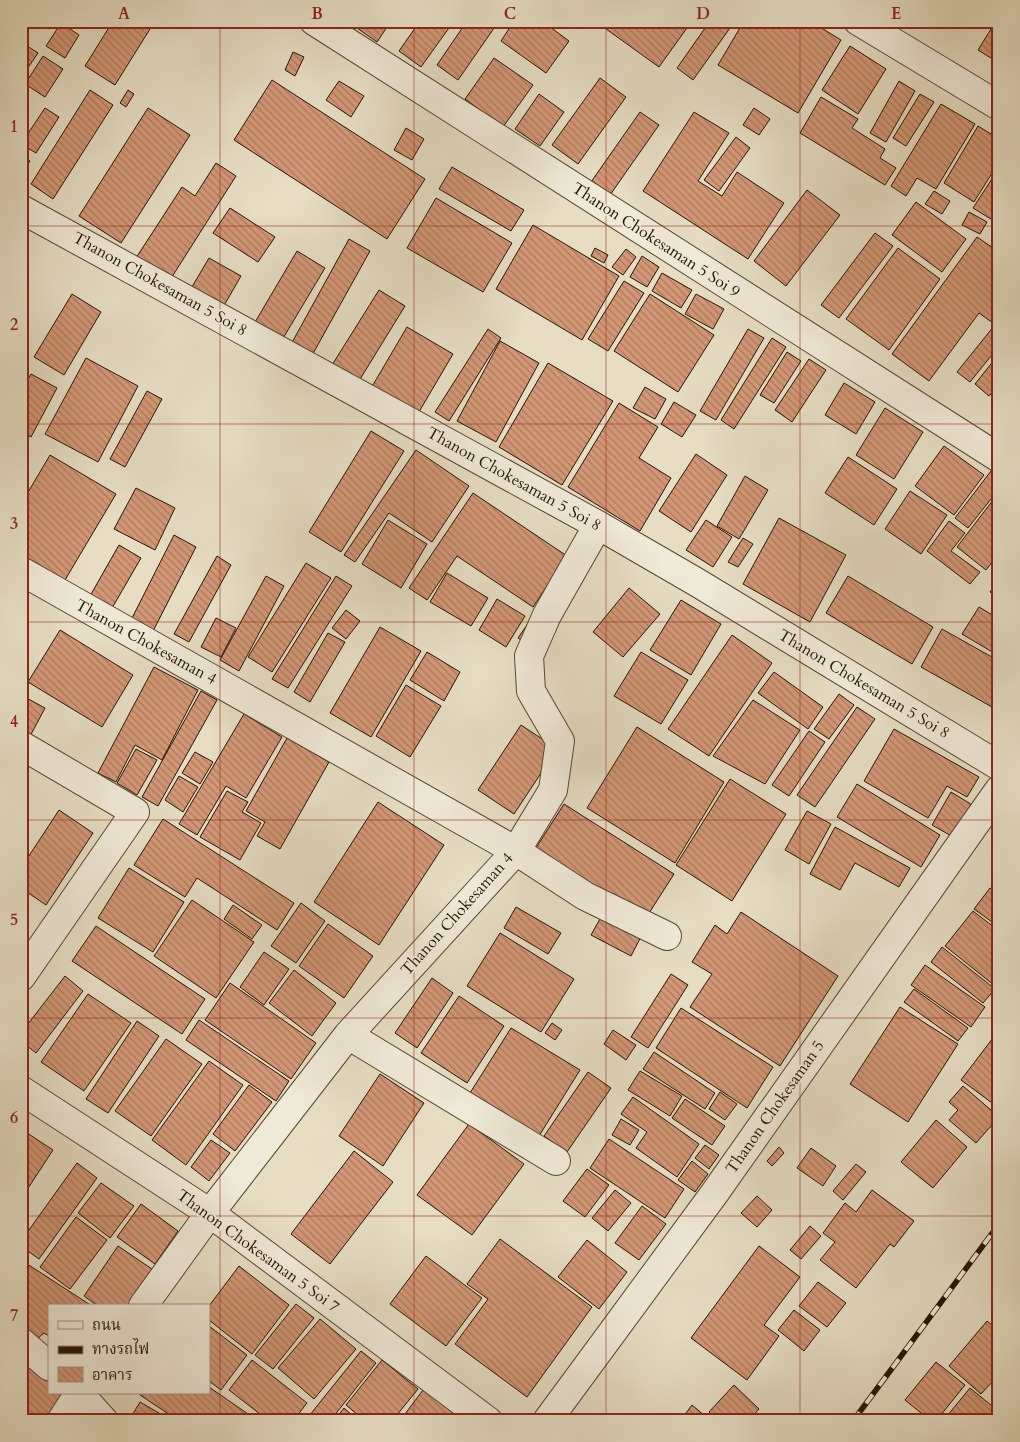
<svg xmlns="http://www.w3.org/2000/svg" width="1020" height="1442" viewBox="0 0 1020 1442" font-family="Cardo,'Noto Serif Thai',serif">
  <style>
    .building { fill: url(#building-back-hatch); stroke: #261500 }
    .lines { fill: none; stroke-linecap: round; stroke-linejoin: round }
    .minor-casing { stroke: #564731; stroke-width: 30 }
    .tertiary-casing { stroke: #564731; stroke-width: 30 }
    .minor { stroke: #efe9d8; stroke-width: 28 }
    .tertiary { stroke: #efe9d8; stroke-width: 28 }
    .rail-casing { stroke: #261500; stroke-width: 5.5 }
    .rail { stroke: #efe9d8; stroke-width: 4; stroke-dasharray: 11; stroke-linecap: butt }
    .grid { fill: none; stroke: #8f2418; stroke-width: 1; stroke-opacity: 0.55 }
    .labels { text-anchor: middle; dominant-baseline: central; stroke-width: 4; stroke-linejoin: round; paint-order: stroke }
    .street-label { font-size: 16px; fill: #261500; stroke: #efe9d8 }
    .neatline { fill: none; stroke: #8f2418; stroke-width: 2 }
    .grid-label { font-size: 16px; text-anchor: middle; font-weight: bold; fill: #8f2418 }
  </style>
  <defs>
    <pattern id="building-back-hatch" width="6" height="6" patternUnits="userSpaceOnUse" patternTransform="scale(1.25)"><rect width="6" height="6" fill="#d39776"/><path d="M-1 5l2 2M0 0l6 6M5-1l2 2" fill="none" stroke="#ab7a5e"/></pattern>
  </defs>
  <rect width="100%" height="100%" fill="#e6ddc3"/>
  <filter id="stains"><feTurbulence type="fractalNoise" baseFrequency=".004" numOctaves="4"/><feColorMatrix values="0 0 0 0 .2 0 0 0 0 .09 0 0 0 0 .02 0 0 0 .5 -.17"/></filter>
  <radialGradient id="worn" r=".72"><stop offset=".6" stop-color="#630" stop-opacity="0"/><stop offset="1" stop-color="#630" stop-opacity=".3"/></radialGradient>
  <path class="building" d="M22 21H38L33 29Z
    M80 21H96L91 28Z
    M113 21H155L115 85 85 66Z
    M347 21H391L377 42Z
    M420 21H454L421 67 399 51Z
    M467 21H499L458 80 437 65Z
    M514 21H542L569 41 546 73 501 41Z
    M595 21H692L659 67Z
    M710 21H735L693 80 677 68Z
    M744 21H810L841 40 798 113 718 65Z
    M996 21H999V63L978 50Z
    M61 23 79 35 65 58 46 46Z
    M21 42 38 53 21 78Z
    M850 46 886 69 858 114 822 90Z
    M293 52 304 57 295 76 285 70Z
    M43 56 63 69 45 97 25 84Z
    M494 58 533 85 503 127 465 99Z
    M600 78 626 97 578 164 552 145Z
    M272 80 425 179 387 239 234 140Z
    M339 81 364 96 351 117 326 100Z
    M899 81 915 91 886 142 870 133Z
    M90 90 113 105 53 199 31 184Z
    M128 90 134 94 126 107 120 103Z
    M539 94 564 112 540 146 515 129Z
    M920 94 934 102 906 146 893 138Z
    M821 97 858 119 852 128 885 149 880 158 896 168 885 185 800 133Z
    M941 104 975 124 936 189 917 178 906 196 891 186Z
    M45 108 59 117 36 153 21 144Z
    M148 108 190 135 121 243 79 216Z
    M754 108 770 119 759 135 743 125Z
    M640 112 659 125 610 195 591 182Z
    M694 112 729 133 698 181 722 196 737 172 784 203 748 259 643 191Z
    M978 126 999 139V162L974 202 944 183Z
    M406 128 424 139 412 160 394 150Z
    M736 137 750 148 719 191 704 180Z
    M21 156 30 161 21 175Z
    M216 163 236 176 170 280 136 258 182 187 195 196Z
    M452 167 524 210 511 231 439 189Z
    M999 168V224L973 208Z
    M807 190 840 215 786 286 754 261Z
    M934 191 950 201 942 214 925 204Z
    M436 198 512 243 483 292 407 248Z
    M916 202 966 239 942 272 892 235Z
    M230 208 275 237 258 262 213 233Z
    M969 212 987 222 980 234 962 225Z
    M533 225 619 276 582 340 496 289Z
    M875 233 893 246 839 318 821 305Z
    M977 237 999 252V315L993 323 979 313 929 381 892 354Z
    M349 239 370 251 305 368 284 357Z
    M595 248 608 255 604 263 591 256Z
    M898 248 940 279 889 350 846 319Z
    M626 249 636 257 623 275 612 267Z
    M297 251 325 268 279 345 251 329Z
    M642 256 659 267 647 287 630 277Z
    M209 258 241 276 218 316 186 297Z
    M662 273 692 290 681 308 652 291Z
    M624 281 644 293 608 351 588 339Z
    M379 290 405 306 354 389 327 373Z
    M72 294 101 312 64 375 34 357Z
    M650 294 714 335 678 392 614 351Z
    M696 294 724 309 713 329 685 314Z
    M994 326 999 330V346L970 382 957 372Z
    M407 327 453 354 416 417 370 390Z
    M488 329 501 338 449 421 435 412Z
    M748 329 764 338 716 420 700 411Z
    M772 338 786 347 734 429 721 420Z
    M500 341 539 363 496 442 457 421Z
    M787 352 801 361 774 403 760 395Z
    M999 354V384L989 396 975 384Z
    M86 358 138 386 98 462 45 434Z
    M809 359 826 370 792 422 775 410Z
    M548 363 613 401 562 485 499 447Z
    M31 374 57 388 31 437 21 432V393Z
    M844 383 875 402 856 434 825 415Z
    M645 387 666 399 655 419 633 408Z
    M147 391 162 399 125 467 110 459Z
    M674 402 696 415 682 437 661 424Z
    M619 403 658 427 639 458 671 478 640 531 568 487Z
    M885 408 923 432 894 479 856 455Z
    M371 431 404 451 341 552 309 532Z
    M944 446 984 475 954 515 915 486Z
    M416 450 469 486 432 542 389 513 355 562 344 555Z
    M696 454 727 475 691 532 659 511Z
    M50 455 116 494 65 580 21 554V504Z
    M848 457 897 489 874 525 825 493Z
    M991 471 999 477V489L968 528 955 518Z
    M745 476 768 490 739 539 717 526Z
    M136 488 175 508 155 550 114 529Z
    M910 491 947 515 921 554 885 529Z
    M473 493 567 556 533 607 457 556 427 600 409 588Z
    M997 495 999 496V553L986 570 957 547Z
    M779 518 846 555 810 622 743 584Z
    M388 520 427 544 401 588 362 564Z
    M706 520 732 537 713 567 686 550Z
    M949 521 965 533 951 551 980 572 970 584 927 551Z
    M174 535 196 547 150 637 128 626Z
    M743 538 753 544 738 567 728 562Z
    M119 545 141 558 108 615 86 603Z
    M217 556 231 565 189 642 174 634Z
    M306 563 331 578 272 672 248 657Z
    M447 573 488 598 471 626 430 602Z
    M266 576 284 586 239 671 220 660Z
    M336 576 352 586 288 688 272 679Z
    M848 576 933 627 912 664 826 613Z
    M999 578V598L990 592Z
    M629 588 660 614 623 657 593 632Z
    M497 599 525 616 506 647 479 630Z
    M681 600 721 624 691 675 650 650Z
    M979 607 999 619V656L962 634Z
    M346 610 360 621 346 639 332 628Z
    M216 618 236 628 221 657 201 647Z
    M529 622 537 626 526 643 518 638Z
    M380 627 421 651 371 737 330 713Z
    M942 629 999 661V711L921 667Z
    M60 630 133 675 102 727 28 682Z
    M328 633 345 642 310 702 294 692Z
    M732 635 772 663 709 756 668 729Z
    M427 652 460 672 444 701 410 680Z
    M641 652 688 680 661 724 614 696Z
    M154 667 198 690 162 760 135 745 116 782 98 773Z
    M774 672 823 707 808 729 758 693Z
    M406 685 441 706 410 757 376 736Z
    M201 691 217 700 158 806 142 797Z
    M839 694 854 705 829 739 814 729Z
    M21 695 45 708 27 742 21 739Z
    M753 700 800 730 765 784 713 756Z
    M857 707 875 719 815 807 797 795Z
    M244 714 282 737 246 798 226 786 197 835 179 824Z
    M521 725 557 749 514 814 478 790Z
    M637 727 724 782 675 863 587 808Z
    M894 729 979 777 967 797 947 786 928 818 864 781Z
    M809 731 825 742 789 796 772 785Z
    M287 738 329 762 280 849 257 836 265 822 246 811Z
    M136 749 157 760 137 795 117 783Z
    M195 752 213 762 200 784 182 773Z
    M179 776 198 787 183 812 165 800Z
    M730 779 786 814 732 901 676 865Z
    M857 784 940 835 921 867 837 817Z
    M227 791 248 802 242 812 261 823 240 860 200 837Z
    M951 792 974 806 955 838 932 825Z
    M378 802 444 845 379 945 314 902Z
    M564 804 674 874 644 921 534 851Z
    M59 810 93 833 46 905 21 888V868Z
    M807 811 831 824 809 864 785 850Z
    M163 819 294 903 277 930 197 878 185 897 134 865Z
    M835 827 910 868 899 887 855 863 840 890 810 874Z
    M129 868 184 902 153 952 98 918Z
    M999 876V889L993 885Z
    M990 888 999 894V927L974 909Z
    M192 900 254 942 216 998 154 956Z
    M301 903 325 921 296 963 271 946Z
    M233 905 262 925 252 939 224 919Z
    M516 907 561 933 548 954 504 928Z
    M606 908 645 929 631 956 591 935Z
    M973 911 999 931V982L995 986 945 946Z
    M741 912 838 976 780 1066 690 1007 712 974 692 962 715 925 727 934Z
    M328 924 373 956 344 998 299 966Z
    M96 926 205 999 182 1034 72 961Z
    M500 933 574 979 541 1032 467 986Z
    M942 947 995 989 983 1003 931 962Z
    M264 952 289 969 264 1005 240 987Z
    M925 965 985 1007 971 1027 911 985Z
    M294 970 336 1003 312 1036 269 1003Z
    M671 974 688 985 648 1048 631 1037Z
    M65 976 83 991 36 1053 21 1041V1033Z
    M432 978 453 993 417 1048 395 1033Z
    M230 983 316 1043 291 1079 205 1020Z
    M914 989 968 1028 958 1041 904 1002Z
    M88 994 131 1023 84 1091 41 1062Z
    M459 996 504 1026 467 1083 421 1053Z
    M900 1007 958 1044 908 1122 850 1084Z
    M681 1008 773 1067 747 1108 656 1048Z
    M199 1020 289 1081 276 1101 186 1040Z
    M137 1021 159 1036 108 1113 86 1099Z
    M552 1023 562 1030 555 1040 545 1033Z
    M511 1028 580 1070 539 1136 470 1093Z
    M613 1030 636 1045 626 1060 604 1044Z
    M999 1030V1108L961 1080Z
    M166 1039 202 1064 151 1136 115 1111Z
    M654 1052 715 1093 705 1109 643 1069Z
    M209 1061 243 1085 186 1165 152 1140Z
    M640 1071 682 1096 670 1116 628 1090Z
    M588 1072 611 1088 567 1152 544 1136Z
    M380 1074 424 1103 383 1166 339 1136Z
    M249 1085 272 1102 235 1151 213 1134Z
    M963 1086 999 1117 976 1143 949 1120 958 1110 949 1102Z
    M720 1092 737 1104 725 1120 709 1109Z
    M633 1097 699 1144 677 1177 636 1148 647 1132 621 1114Z
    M685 1099 725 1126 712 1145 672 1118Z
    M621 1119 639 1130 630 1145 612 1135Z
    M936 1120 967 1147 933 1188 901 1162Z
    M469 1124 524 1164 472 1235 417 1195Z
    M21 1129 53 1150 21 1199Z
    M609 1139 684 1189 665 1218 590 1168Z
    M211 1140 230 1153 209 1181 191 1167Z
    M705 1145 719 1155 709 1169 695 1158Z
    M779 1147 784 1153 772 1166 767 1161Z
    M811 1148 836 1166 823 1186 797 1168Z
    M354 1151 393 1182 330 1264 291 1234Z
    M692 1161 708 1174 695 1192 678 1180Z
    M77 1163 97 1178 39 1259 21 1246V1241Z
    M856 1164 866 1172 843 1200 833 1191Z
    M587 1169 609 1185 585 1217 563 1201Z
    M101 1183 134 1206 110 1238 78 1213Z
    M615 1190 631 1203 608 1231 592 1218Z
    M872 1190 914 1221 894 1247 890 1244 856 1288 820 1260 835 1242 823 1233 845 1203 856 1212Z
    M757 1196 772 1210 757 1227 741 1213Z
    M141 1204 178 1231 155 1264 117 1237Z
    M642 1206 666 1224 639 1260 615 1243Z
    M76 1217 107 1240 70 1289 40 1267Z
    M810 1226 821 1236 801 1259 790 1250Z
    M500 1239 592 1307 527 1397 455 1344 488 1299 467 1284Z
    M587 1240 627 1272 599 1309 558 1277Z
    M118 1246 152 1269 127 1306H98L84 1296Z
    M759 1246 800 1277 764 1325 779 1336 747 1380 691 1338Z
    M426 1256 482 1298 446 1346 390 1304Z
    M21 1260 92 1306H49V1336L44 1333 37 1339 21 1329Z
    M239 1266 289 1305 252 1354 209 1320V1306Z
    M818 1282 846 1303 827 1327 799 1306Z
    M296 1304 314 1318 273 1369 255 1355Z
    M794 1310 820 1330 804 1351 778 1330Z
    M320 1319 356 1349 314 1399 278 1368Z
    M987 1321 999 1331V1386L993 1381 981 1394 949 1366Z
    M209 1326 247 1355 221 1390 209 1381Z
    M361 1351 376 1363 330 1421H305Z
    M21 1354 49 1374V1393H65L45 1421H21Z
    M252 1360 307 1403 293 1421H269L229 1390Z
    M382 1360 418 1389 392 1421H365L346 1405Z
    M936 1362 965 1385 936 1421H931L905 1400Z
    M734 1385 759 1409 748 1421H719L709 1412Z
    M209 1387 248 1414 243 1421H179L140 1395 141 1393H209Z
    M970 1388 997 1410 988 1421H943Z
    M423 1390 465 1421H405L402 1418Z
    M140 1402 171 1420 137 1421 131 1417Z
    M692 1405 705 1416 702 1421H680Z
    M344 1408 359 1421H334Z
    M259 1415 266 1421H254Z"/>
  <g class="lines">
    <g class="minor-casing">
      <path id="minor" d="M314 21 999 458
        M858 21 999 106
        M21 209 598 525 698 583 999 766
        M598 525 547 615 529 656 531 691 560 741 553 790 516 851 585 896 667 936
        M21 571 516 851 348 1035 210 1213 143 1306
        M21 745 135 812 21 977
        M348 1035 556 1161
        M21 1090 210 1213 488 1421
        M21 1342 49 1366
        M79 1393 104 1421
        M61 1421 79 1393"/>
    </g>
    <g class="tertiary-casing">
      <path id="tertiary" d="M547 1421 714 1194 999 790"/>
    </g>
    <use href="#minor" class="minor"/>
    <use href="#tertiary" class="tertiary"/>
    <g class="rail-casing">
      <path id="rail" d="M853 1421 999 1224"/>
    </g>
    <use href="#rail" class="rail"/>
  </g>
  <path class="grid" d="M220 21V1421M414 21V1421M606 21V1421M800 21V1421M21 226H999M21 424H999M21 622H999M21 820H999M21 1018H999M21 1216H999"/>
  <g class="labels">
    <g class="street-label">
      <text transform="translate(656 240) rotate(33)">Thanon Chokesaman 5 Soi 9</text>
      <text transform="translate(160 284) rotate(29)">Thanon Chokesaman 5 Soi 8</text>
      <text transform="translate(514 479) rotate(29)">Thanon Chokesaman 5 Soi 8</text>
      <text transform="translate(146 642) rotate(29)">Thanon Chokesaman 4</text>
      <text transform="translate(864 684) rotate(31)">Thanon Chokesaman 5 Soi 8</text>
      <text transform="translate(457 914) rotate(-48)">Thanon Chokesaman 4</text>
      <text transform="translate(775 1107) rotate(-55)">Thanon Chokesaman 5</text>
      <text transform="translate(258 1251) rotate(36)">Thanon Chokesaman 5 Soi 7</text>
    </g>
  </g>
  <rect width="1020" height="1442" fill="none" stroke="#e6ddc3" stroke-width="55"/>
  <rect x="48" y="1304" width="162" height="90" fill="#efe9d8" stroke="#9f9482"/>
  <rect x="58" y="1321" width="25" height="8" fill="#efe9d8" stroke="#9f9482"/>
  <text x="92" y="1330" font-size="15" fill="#261500">ถนน</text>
  <rect x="58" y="1346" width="25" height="8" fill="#261500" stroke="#9f9482"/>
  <text x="92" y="1354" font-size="15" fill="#261500">ทางรถไฟ</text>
  <rect x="58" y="1367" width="25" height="15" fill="url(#building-back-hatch)" stroke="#9f9482"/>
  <text x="92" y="1380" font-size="15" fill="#261500">อาคาร</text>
  <rect x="28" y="28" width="964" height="1386" class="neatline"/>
  <g class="grid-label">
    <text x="124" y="19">A</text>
    <text x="317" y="19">B</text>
    <text x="510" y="19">C</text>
    <text x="703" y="19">D</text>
    <text x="896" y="19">E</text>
    <text x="14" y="132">1</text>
    <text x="14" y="330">2</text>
    <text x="14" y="529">3</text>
    <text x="14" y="727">4</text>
    <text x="14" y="925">5</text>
    <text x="14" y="1123">6</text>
    <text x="14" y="1321">7</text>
  </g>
  <rect width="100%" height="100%" filter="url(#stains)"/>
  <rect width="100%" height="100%" fill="url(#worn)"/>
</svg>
